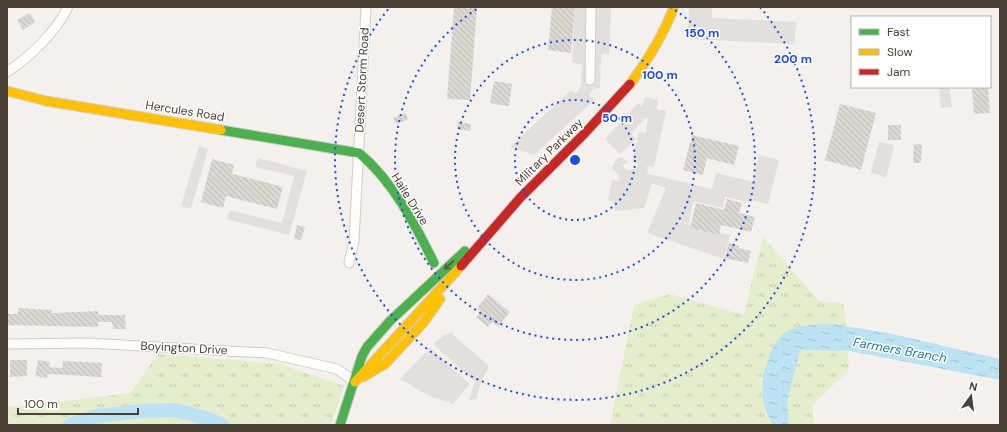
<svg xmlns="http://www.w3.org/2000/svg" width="1007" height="432" viewBox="0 0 1007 432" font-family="'DM Sans',sans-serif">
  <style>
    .grass { fill: url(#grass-tufts) }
    .parking { fill: #e2dfdc }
    .water { fill: url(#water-ripples) }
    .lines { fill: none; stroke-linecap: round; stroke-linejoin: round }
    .river { stroke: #bce2f3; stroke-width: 14 }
    .building { fill: url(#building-back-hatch) }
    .street-casing { stroke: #d1ceca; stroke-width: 11 }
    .fast-casing { stroke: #d4cec4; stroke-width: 11 }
    .slow-casing { stroke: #d4cec4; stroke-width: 11 }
    .jam-casing { stroke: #d4cec4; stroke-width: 11 }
    .street { stroke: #fdfdfc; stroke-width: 9 }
    .fast { stroke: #4caf50; stroke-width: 9 }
    .slow { stroke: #ffc107; stroke-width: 9 }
    .jam { stroke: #c62828; stroke-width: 9 }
    .oneway { stroke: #4a5c3d }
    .ring { fill: none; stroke: #1d4ed8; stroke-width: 2; stroke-dasharray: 2 4 }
    .labels { text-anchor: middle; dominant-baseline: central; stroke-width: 3; stroke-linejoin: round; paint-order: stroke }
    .street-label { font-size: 12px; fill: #4a4137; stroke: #fff }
    .water-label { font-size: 13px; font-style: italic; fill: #257ba4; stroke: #fff }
    .centre { fill: #1d4ed8; stroke: #fff; stroke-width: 2 }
    .ring-label { font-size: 12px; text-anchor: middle; font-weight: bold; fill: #1d4ed8; stroke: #fff; stroke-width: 3; stroke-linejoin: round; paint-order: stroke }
  </style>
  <defs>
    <pattern id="grass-tufts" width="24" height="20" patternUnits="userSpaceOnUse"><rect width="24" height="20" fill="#e4eecc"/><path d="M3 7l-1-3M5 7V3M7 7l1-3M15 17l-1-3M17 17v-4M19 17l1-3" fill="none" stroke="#c5cdb0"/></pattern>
    <pattern id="water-ripples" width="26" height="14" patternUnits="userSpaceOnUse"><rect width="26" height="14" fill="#bce2f3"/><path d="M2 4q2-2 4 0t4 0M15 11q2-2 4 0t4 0" fill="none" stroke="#a3c3d1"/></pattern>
    <pattern id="building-back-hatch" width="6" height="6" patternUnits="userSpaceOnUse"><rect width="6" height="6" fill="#dbd7d3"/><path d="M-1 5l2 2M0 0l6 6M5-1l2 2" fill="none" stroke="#bdbab6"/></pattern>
  </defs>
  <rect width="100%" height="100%" fill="#f3f0ed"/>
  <path class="grass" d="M763 237 819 301 844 304 849 370 812 406 814 425H610L634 305 670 294 744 315Z
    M158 354 280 364 344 386 331 425H7V408L130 393Z"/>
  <path class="parking" d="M575 7H611L609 54H601L600 88 593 89 589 95 594 100 534 155 510 147 571 90 576 94 581 85 582 65 572 62Z
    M689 7H712V18L797 22 794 44 691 39 688 32Z
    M939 87H949L952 107 941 108Z
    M645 97 658 100 657 109 666 111 654 167 647 166 648 174 712 189 716 173 753 182 759 155 779 160 768 204 750 200 748 202 725 197 723 208 693 201 689 223 677 222 730 235 724 259 647 233 666 188 652 183 644 208 615 211 614 202 608 200 612 180 619 181V175L612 168 616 160 622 157 628 162 622 165 627 170 636 169 638 164 632 162 639 132 646 133 648 118H645L631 134 636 139 620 154 605 139 638 103 642 107Z
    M879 142 894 145 886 178 871 172Z
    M199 146 208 149 191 209 181 206Z
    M258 158 307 171 289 235 227 219 230 210 282 223 294 176 255 167Z
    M451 333 489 366 481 382 476 399 469 400 475 382 433 344 444 335Z
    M430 348 470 384 453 404 429 396 400 379Z"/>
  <path class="water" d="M832 324 888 333 1000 359V380L850 351 800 350 787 402 789 425H773C768 417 765 408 763 399 760 378 770 337 792 329 804 324 820 325 832 324Z"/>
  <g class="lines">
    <path class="river" d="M70 425 96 416 144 411 174 410 206 418 222 425"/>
  </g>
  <path class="building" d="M454 7H477L470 100 447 99Z
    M552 7H575L571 53 548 50Z
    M30 13 35 22 23 30 17 20Z
    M494 81 512 84 509 106 490 103Z
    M972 87H988L990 113 974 114Z
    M840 104 876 113 861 170 825 160Z
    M406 113 408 119 396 124 393 118Z
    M458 122 471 124 470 131 457 129Z
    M888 125H901V140H888Z
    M692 135 739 146 734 165 707 158 703 175 683 170Z
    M914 144 922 145 921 163H913Z
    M212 159 234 165 232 174 283 187 277 209 226 196 223 208 201 202Z
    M727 199 742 203 739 213 755 217 751 232 721 225 719 235 690 228 696 203 724 210Z
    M297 225 305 227 301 240 294 239Z
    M729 243 739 246 738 248 751 251 748 263 725 258Z
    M488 294 510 312 498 327 492 322 488 327 476 317 481 312 477 308Z
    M18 308 52 310V313L98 311V315H125L126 329H113L112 322H98V327L7 325V314H18Z
    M10 360H27V376L10 377Z
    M38 360 50 362 49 367 62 368 63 361 102 363 101 377 48 374 47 378 35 376Z"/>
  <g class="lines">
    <g class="street-casing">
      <path id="street" d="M7 72C31 56 55 33 68 7
        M590 80 591 7
        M349 263 354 241 366 7
        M7 344 87 343 267 353 337 369 355 382"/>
    </g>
    <g class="fast-casing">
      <path id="fast" d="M221 130 359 153C393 181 415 224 434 263
        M340 425 362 356 367 347 390 321 465 251"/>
    </g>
    <g class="slow-casing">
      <path id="slow" d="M630 84C648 60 663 36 674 7
        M7 91 46 101 221 130
        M363 377 385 364 424 322 440 299
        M355 382 461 266"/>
    </g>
    <g class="jam-casing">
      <path id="jam" d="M461 266 520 198 585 133 630 84"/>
    </g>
    <use href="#street" class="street"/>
    <use href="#fast" class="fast"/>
    <use href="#slow" class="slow"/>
    <use href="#jam" class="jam"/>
  </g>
  <defs><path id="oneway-shaft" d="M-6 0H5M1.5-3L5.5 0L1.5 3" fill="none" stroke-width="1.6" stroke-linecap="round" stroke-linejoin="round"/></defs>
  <use class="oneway" href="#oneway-shaft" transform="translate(449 265) rotate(137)"/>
  <g class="ring">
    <circle cx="575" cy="160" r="60"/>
    <circle cx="575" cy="160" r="120"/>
    <path d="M670 7A180 180 0 1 1 480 7"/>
    <path d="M760 7A240 240 0 1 1 390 7"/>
  </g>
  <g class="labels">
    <g class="street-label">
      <text transform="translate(362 80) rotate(-87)">Desert Storm Road</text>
      <text transform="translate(185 111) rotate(9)">Hercules Road</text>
      <text transform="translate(549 152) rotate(-45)">Military Parkway</text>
      <text transform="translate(410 199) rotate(58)">Haile Drive</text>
      <text transform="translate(184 348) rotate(3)">Boyington Drive</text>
    </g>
    <g class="water-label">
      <text transform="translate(900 350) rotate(10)">Farmers Branch</text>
    </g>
  </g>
  <circle cx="575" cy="160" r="6" class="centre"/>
  <g class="ring-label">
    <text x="702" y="37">150 m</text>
    <text x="793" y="63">200 m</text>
    <text x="660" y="79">100 m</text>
    <text x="617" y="122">50 m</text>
  </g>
  <rect width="1007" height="432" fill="none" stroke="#4a4137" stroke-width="16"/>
  <rect x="851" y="16" width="140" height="72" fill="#ffffff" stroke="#b7b3af"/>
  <rect x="859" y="29" width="20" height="6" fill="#4caf50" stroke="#b7b3af"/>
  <text x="887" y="36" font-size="12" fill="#4a4137">Fast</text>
  <rect x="859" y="49" width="20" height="6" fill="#ffc107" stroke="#b7b3af"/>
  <text x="887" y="56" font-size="12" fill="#4a4137">Slow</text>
  <rect x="859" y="69" width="20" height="6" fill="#c62828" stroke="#b7b3af"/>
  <text x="887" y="76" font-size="12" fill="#4a4137">Jam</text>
  <g transform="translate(971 396) rotate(14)" stroke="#ffffff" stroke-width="3" paint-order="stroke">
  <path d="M0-3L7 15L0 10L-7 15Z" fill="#4a4137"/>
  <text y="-6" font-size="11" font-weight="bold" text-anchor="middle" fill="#4a4137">N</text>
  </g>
  <path d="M18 408v6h120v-6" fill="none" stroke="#4a4137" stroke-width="2"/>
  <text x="24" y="408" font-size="12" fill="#4a4137" stroke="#ffffff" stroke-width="3" paint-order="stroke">100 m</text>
</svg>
